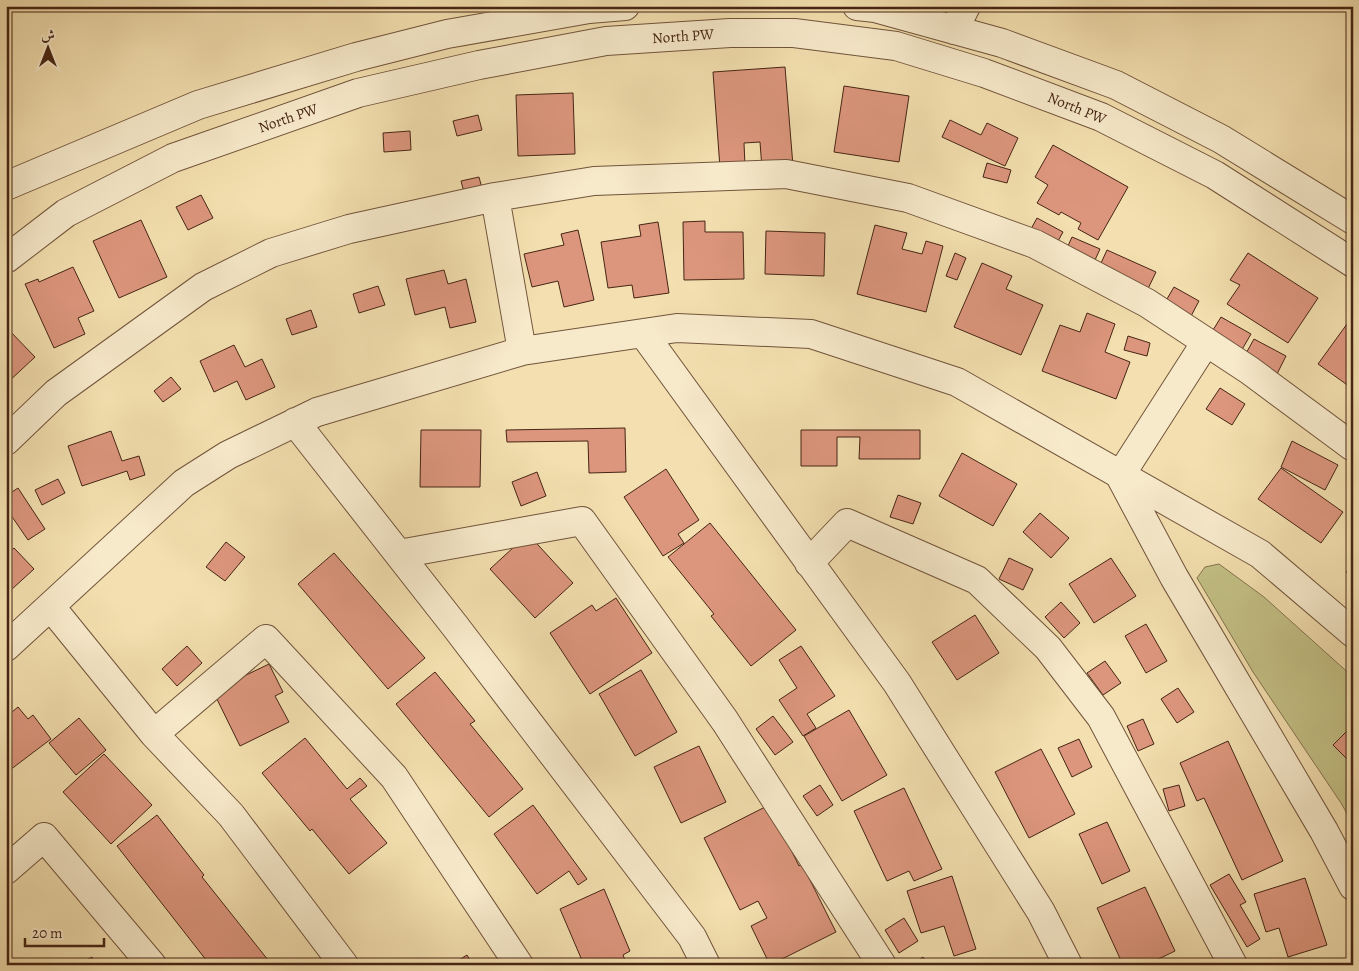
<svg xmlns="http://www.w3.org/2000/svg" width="1359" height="971" viewBox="0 0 1359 971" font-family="Alegreya,Amiri,serif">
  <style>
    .green { fill: #c3c085; stroke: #84724c }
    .building { fill: #dc967d; stroke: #462514 }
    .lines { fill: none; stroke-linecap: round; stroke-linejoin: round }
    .minor-casing { stroke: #71543b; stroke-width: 30 }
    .minor { stroke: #f7eacb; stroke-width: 28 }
    .labels { text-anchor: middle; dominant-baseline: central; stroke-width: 4; stroke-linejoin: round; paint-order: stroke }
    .street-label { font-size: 15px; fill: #462514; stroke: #f7eacb }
  </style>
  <rect width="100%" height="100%" fill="#f3dfaf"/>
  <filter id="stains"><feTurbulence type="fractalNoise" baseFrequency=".004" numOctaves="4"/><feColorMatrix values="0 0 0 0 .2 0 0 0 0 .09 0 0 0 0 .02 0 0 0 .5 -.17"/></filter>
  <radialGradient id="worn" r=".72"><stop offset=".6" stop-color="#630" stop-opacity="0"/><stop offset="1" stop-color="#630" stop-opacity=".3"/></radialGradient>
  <path class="green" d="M1219 564 1264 597 1353 677V824L1341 803 1253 672 1197 578 1205 567Z"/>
  <path class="building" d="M785 67 793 166 762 169 760 142 744 143 745 166 720 168 713 72Z
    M844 86 909 96 899 162 834 152Z
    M573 93 575 154 518 156 516 95Z
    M478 115 482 130 457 136 453 121Z
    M950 120 981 135 987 123 1018 138 1005 166 942 137Z
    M410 131 411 150 384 152 383 133Z
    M1053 145 1128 187 1098 240 1078 229 1081 223 1061 212 1059 215 1037 203 1048 185 1035 177Z
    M987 163 1011 170 1007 183 983 177Z
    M479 177 484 196 466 200 461 181Z
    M201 195 213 218 188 230 176 207Z
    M1037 218 1063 232 1052 252 1026 238Z
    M141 220 167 277 119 298 93 241Z
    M705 221V232H743L744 279 684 280 683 222Z
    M658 222 669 293 634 298 632 285 608 288 601 242 641 236 639 225Z
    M875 225 907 233 902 249 922 254 926 241 943 246 926 312 857 294Z
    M578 230 594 300 564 307 558 281 532 287 524 254 564 245 561 234Z
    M766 231 825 233 824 276 765 274Z
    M1072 237 1100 249 1091 269 1063 257Z
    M1107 250 1156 272 1145 295 1096 274Z
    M955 253 966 258 957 280 946 276Z
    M1248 253 1318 298 1288 343 1227 304 1240 285 1230 280Z
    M982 263 1012 276 1006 289 1043 305 1021 355 954 327Z
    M73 267 94 311 78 318 85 334 54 348 25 284 38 279 39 282Z
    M444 270 448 284 466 279 476 322 450 328 445 307 415 315 406 279Z
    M378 286 385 305 359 313 353 294Z
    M1174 287 1199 301 1190 318 1164 304Z
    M311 310 317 327 292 335 286 319Z
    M1087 313 1115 324 1105 352 1130 362 1116 399 1042 371 1060 325 1080 332Z
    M1221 317 1251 334 1240 353 1210 335Z
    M1347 324 1353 328V389L1318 364Z
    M6 327 35 357 6 384Z
    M1128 336 1150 343 1147 356 1124 350Z
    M1254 339 1286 356 1277 374 1244 357Z
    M234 345 245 367 262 359 275 387 246 400 237 381 214 392 200 361Z
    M171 377 181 389 163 402 154 391Z
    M1220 388 1245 404 1232 425 1206 409Z
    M625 428 626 472 589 473 588 441 507 442 506 430Z
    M421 430H481L480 487H420Z
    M801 430H920V459H859L860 437H837V466H801Z
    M111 431 122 461 139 456 145 475 130 480 127 471 82 486 68 446Z
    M1292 441 1338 465 1325 490 1281 467Z
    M962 453 1017 484 993 526 939 496Z
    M1281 468 1343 512 1321 543 1258 499Z
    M666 469 699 520 678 534 684 543 663 556 624 497Z
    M537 472 546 496 521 506 512 482Z
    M58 479 65 493 42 505 35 490Z
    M18 488 45 529 28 540 6 508V496Z
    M898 495 921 503 913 524 890 517Z
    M1040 513 1069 538 1051 558 1023 532Z
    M710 523 796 630 751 666 711 616 714 614 668 557Z
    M528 534 573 583 535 618 490 569Z
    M226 542 245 557 225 581 206 567Z
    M14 548 34 569 11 590 6 585V555Z
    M334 553 425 658 388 689 298 584Z
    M1009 558 1033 569 1023 590 999 579Z
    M1111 558 1136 596 1094 623 1069 584Z
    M1353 564V578L1346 572Z
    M616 598 652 653 590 694 550 633 592 605 596 611Z
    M1061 602 1080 623 1064 638 1045 617Z
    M975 615 999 653 957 680 932 642Z
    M1146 624 1167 661 1146 673 1125 636Z
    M187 646 202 663 177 686 162 669Z
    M801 646 835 696 807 714 816 728 803 736 779 700 797 688 779 660Z
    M1105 661 1121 683 1103 695 1087 673Z
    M269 664 283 692 275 696 289 722 240 746 213 691Z
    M641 670 677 732 635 756 599 694Z
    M435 672 475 721 470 724 523 789 489 817 396 704Z
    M1178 688 1194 712 1177 723 1161 699Z
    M18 707 28 719 33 715 51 739 6 773V717Z
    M849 710 887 775 842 801 804 736Z
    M773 716 793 742 775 755 756 729Z
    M79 718 106 750 76 775 49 743Z
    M1143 719 1154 744 1138 751 1127 726Z
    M1353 725V765L1333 745Z
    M305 738 347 789 360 778 367 786 350 799 387 843 349 874 312 829 310 831 262 773Z
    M1079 739 1092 767 1072 777 1058 748Z
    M1228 741 1283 861 1242 880 1204 798 1197 801 1180 763Z
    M699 746 726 802 681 823 654 767Z
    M1041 749 1075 814 1029 838 995 772Z
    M104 754 152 805 111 844 63 792Z
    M820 785 833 805 817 816 803 796Z
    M1179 785 1185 806 1169 811 1163 789Z
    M904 788 942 869 914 881 909 871 887 881 854 811Z
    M533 805 587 879 578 885 569 871 537 894 494 834Z
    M769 805 799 866 802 864 836 932 770 965 751 926 767 918 758 901 740 910 704 838Z
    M157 815 204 875 202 877 272 965H210L117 846Z
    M1107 822 1130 871 1102 884 1079 834Z
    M1229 874 1246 902 1240 905 1260 939 1247 947 1210 885Z
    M952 876 976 949 954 956 944 926 921 933 907 891Z
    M1305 878 1327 945 1288 957 1279 928 1266 932 1254 894Z
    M1145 887 1175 951 1146 965H1123L1097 908Z
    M604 889 630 951 623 955 627 965H584L560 909Z
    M904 918 918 941 899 953 885 930Z
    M467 955 473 965H451Z
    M92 957 95 965H77Z
    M923 957 929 965H911Z"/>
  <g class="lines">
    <g class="minor-casing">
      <path id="minor" d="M857 6 875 8 1002 43 1116 85 1221 139 1353 220
        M954 30 966 6
        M6 186 198 105 356 57 447 34 589 9 625 6
        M495 197 522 351
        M6 259 66 213 173 158 358 93 479 65 606 41 730 33H794L896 46 984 73 1101 117 1215 175 1353 263
        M643 333 897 683 1041 912 1068 965
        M1206 342 1120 476 1174 577 1324 831 1353 886
        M295 422 455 626 692 937 706 965
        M6 441 56 393 203 287 271 253 349 229 495 197 594 181 786 174 908 198 1035 244 1147 303 1249 370 1353 447
        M399 554 582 521 725 721 882 965
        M809 563 847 523 977 580 1048 648 1101 717 1233 965
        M51 607 154 734 231 815 344 965
        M6 647 184 483 228 455 317 412 522 351 677 328 811 334 957 382 1260 554 1353 633
        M154 734 266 639 394 777 519 965
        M6 870 44 837 152 965"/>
    </g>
    <use href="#minor" class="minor"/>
  </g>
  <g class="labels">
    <g class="street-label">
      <text transform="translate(683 36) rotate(-4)">North PW</text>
      <text transform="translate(1077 108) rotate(22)">North PW</text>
      <text transform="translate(288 118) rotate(-19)">North PW</text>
    </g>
  </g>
  <rect width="1359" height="971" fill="none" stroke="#f3dfaf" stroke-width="25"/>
  <rect x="8" y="8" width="1344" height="956" fill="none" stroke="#462514" stroke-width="2.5"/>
  <rect x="12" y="12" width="1334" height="946" fill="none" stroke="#462514"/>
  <g transform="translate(48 48)" stroke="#f7eacb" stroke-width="4" paint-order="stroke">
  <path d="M0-4L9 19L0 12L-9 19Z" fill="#462514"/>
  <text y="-8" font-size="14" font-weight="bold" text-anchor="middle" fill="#462514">ش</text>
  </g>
  <path d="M25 938v8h79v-8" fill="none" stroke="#462514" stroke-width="2.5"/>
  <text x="32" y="938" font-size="15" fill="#462514" stroke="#f7eacb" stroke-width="4" paint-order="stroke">20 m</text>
  <rect width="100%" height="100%" filter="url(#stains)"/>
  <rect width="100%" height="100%" fill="url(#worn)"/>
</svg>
